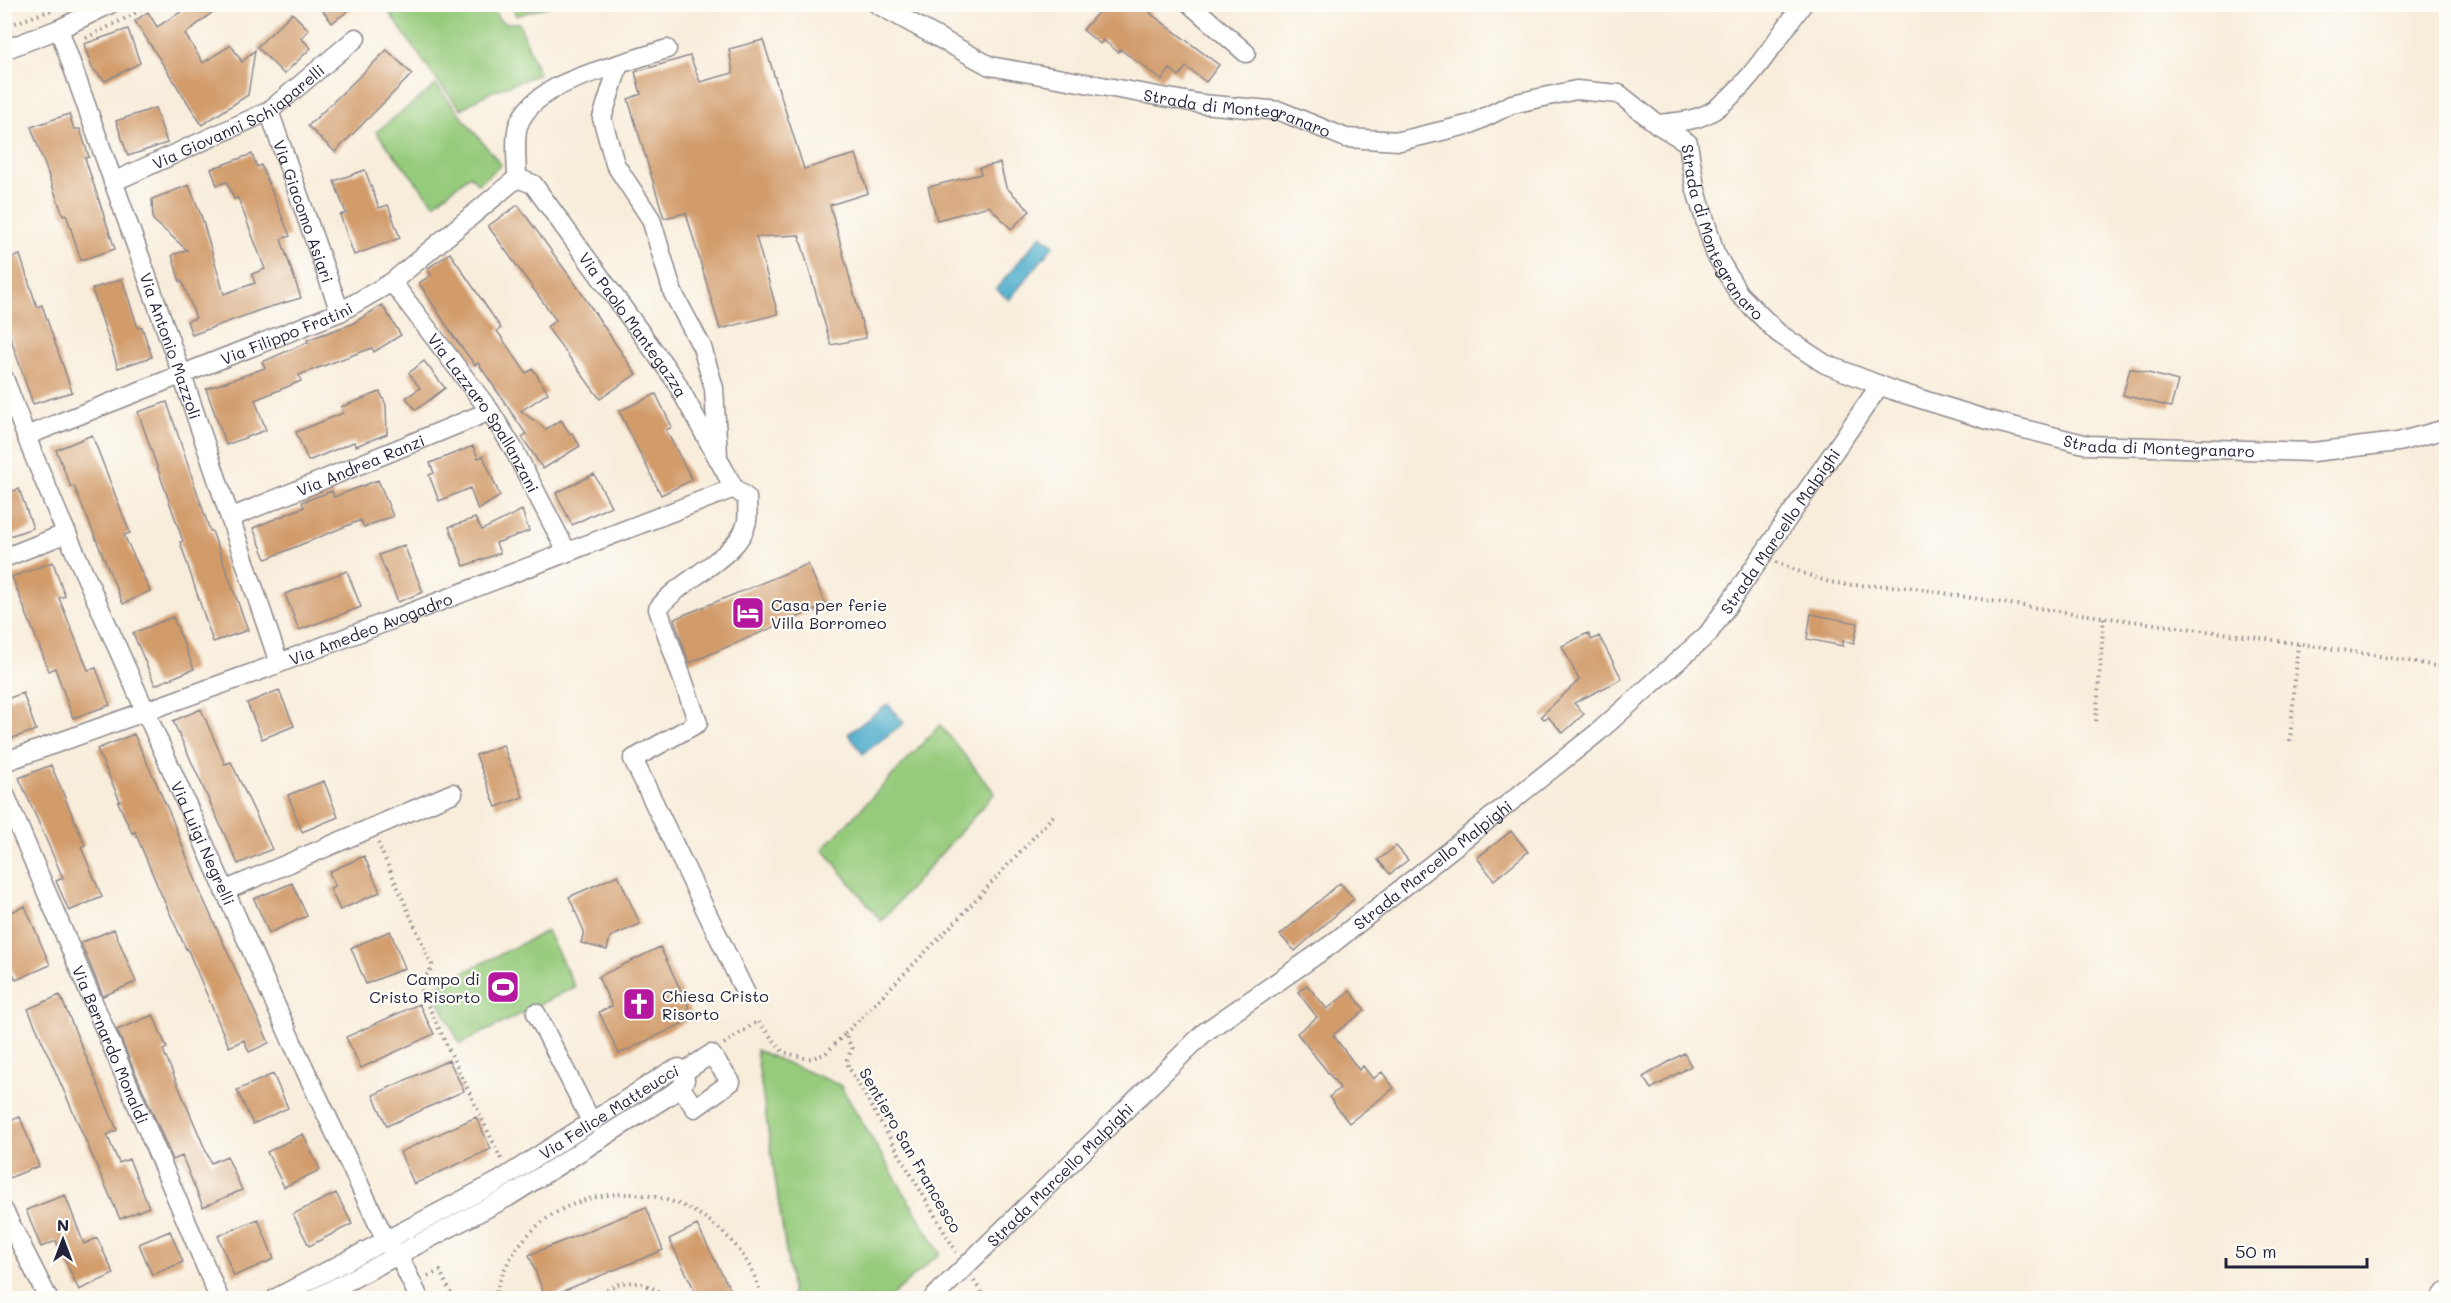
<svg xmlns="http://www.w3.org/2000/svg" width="2451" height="1303" viewBox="0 0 2451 1303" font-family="Mali,sans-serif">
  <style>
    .green { fill: #96cb7c; stroke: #5c765c; stroke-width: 1.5 }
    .water { fill: #4aabc9; stroke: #366682; stroke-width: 1.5 }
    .building { fill: #d19b6b }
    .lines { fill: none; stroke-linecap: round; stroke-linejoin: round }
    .minor-casing { stroke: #8d888b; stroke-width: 21 }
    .path { stroke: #8d888b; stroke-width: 4; stroke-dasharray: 1.5 4.5; stroke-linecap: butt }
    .minor { stroke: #fff; stroke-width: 18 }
    .labels { text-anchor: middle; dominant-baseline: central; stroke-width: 4.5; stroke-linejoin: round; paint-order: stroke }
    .street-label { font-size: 16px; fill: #22223b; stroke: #fdfcf7 }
    .poi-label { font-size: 16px; fill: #22223b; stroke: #fdfcf7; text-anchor: start }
  </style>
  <rect width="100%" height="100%" fill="#fdfcf7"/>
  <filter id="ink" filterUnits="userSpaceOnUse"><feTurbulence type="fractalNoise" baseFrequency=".0167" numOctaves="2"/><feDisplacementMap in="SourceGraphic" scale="12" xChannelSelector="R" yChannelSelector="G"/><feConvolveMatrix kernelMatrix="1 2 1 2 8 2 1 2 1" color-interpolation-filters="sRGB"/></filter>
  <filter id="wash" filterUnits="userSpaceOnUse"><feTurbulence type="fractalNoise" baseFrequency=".008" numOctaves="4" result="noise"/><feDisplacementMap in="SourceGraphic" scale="24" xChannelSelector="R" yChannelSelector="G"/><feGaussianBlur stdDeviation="1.35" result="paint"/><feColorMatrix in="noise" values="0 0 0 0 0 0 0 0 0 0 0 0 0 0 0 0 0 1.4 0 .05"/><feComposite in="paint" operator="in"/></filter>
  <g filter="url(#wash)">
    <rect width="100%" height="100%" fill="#f8eddb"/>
    <path class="green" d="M384 5H494L498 19 505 23H519L539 74 488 93 461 109 438 82Z
      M512 5H552L516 16Z
      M436 85 501 165 478 184 470 175 434 204 376 132Z
      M940 725 995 793 881 921 823 849Z
      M547 931 575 987 460 1044 432 988Z
      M756 1050 840 1085 940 1253 889 1298H793Z"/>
    <path class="water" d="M1041 235 1054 245 1009 300 996 289Z
      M888 704 904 723 863 754 848 734Z"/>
    <g id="blocks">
      <path class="building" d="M193 4H223L185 34 203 63 231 45 242 62 255 50 248 95 202 125 135 21 148 12 157 27Z
        M318 4H357L332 23Z
        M1105 4H1157L1150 13 1219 65 1206 82 1186 67 1179 76 1170 69 1162 80 1120 49 1118 52 1103 40 1100 44 1083 30Z
        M292 13 309 30 301 38 311 48 284 74 257 47Z
        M128 29 140 63 105 81 92 68 84 44Z
        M763 40 804 169 856 154 868 193 830 205 866 338 831 345 799 235 756 237 778 314 720 329 686 213 664 218 628 99 641 94 635 72 690 56 700 82 733 73 729 49Z
        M387 50 412 74 335 152 308 126Z
        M155 108 167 143 128 156 116 121Z
        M69 114 74 129H80L89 157 85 158 115 249 81 260 66 214 63 215 31 127Z
        M252 154 257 167 261 165 290 236 281 239 301 298 263 309 192 335 187 321 196 318 182 281 180 282 172 255 187 250 153 220 152 199 189 185 202 218 224 294 255 283 252 274 265 269 238 198 234 199 227 182 217 185 211 169Z
        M1000 163 1006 187 1030 211 1011 229 989 206 937 220 928 187 981 174 979 168Z
        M365 170 379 208 388 205 400 238 354 255 340 215 346 213 334 181Z
        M518 205 576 285 636 374 600 399 547 327 556 320 488 226Z
        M450 253 501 328 497 331 526 373 533 369 548 393 521 411 546 429 561 420 570 434 572 433 580 446 543 469 522 437 526 434 478 363 475 365 454 337 419 283 431 275 427 269Z
        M20 255 37 307 42 305 72 392 33 404 4 319V260Z
        M122 279 138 328 142 327 152 357 118 368 92 289Z
        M382 305 401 335 374 352 372 348 299 375 301 381 255 400 266 430 226 445 206 389 265 368 262 362 308 342 307 340 352 324Z
        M424 361 445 388 416 410 406 398 420 388 409 373Z
        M2130 368 2178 381 2171 407 2123 395Z
        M380 392 386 405 387 434 356 446 354 442 308 461 296 432 343 413 341 407Z
        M656 394 672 427 666 430 692 480 661 495 619 411Z
        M167 402 210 531H212L248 630 213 642 180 542 183 541 138 412Z
        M92 435 130 533 124 535 150 591 123 604 74 486 71 487 56 450Z
        M473 446 478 458 483 456 500 496 478 510 470 488 439 501 429 475 434 473 430 463Z
        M594 474 611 506 572 525 556 493Z
        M378 480 393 516 364 527 361 520 266 559 253 528 304 507 302 502 332 491 334 497Z
        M19 489 33 528 4 538V494Z
        M522 510 529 531 496 543 500 553 464 566 449 527 475 518 482 530Z
        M404 545 423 592 398 602 379 555Z
        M53 562 65 596 59 598 88 670 96 668 110 705 73 718 55 668 49 671 12 577Z
        M808 564 826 605 689 663 674 619Z
        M347 571 361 607 299 630 285 594Z
        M1811 614 1858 623 1854 643 1843 641V646L1807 639Z
        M173 617 194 669 155 685 133 633Z
        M1588 633 1592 640 1599 636 1622 679 1574 703 1584 714 1563 733 1548 717 1544 719 1541 716 1579 680 1562 646Z
        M279 690 294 726 262 739 247 703Z
        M23 693 36 730 4 741V700Z
        M201 709 225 764 231 762 272 849 238 864 173 721Z
        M134 734 171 816 201 894 269 1043 249 1052 244 1040 229 1047 187 948 186 949 158 887 135 832 132 833 118 802 120 801 97 749Z
        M503 745 523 797 496 807 476 755Z
        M51 765 85 845 81 847 102 897 69 911 56 881 63 878 19 778Z
        M324 781 338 817 302 832 288 795Z
        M1511 831 1528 852 1494 880 1477 858Z
        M1396 846 1408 860 1390 874 1378 860Z
        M364 856 380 892 340 910 330 888 335 886 329 872Z
        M618 875 640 924 610 937 607 950 581 943 584 931 569 897Z
        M292 883 307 916 269 933 254 899Z
        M1340 883 1354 899 1295 951 1280 935Z
        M25 906 50 965 16 980 4 953V915Z
        M114 929 136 982 103 996 81 943Z
        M390 931 405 968 366 984 351 948Z
        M660 947 694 1018 619 1054 599 1012 612 1006 598 977Z
        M1307 985 1327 1009 1350 991 1365 1010 1333 1035 1359 1070 1363 1066 1373 1079 1382 1072 1394 1088 1349 1123 1329 1097 1340 1088 1297 1033 1317 1017 1298 992Z
        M60 995 117 1130 107 1135 119 1163 129 1159 149 1207 120 1219 28 1009Z
        M419 1004 434 1034 361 1068 346 1037Z
        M153 1015 167 1048 163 1050 211 1163 227 1156 242 1190 203 1207 182 1156 173 1160 117 1030Z
        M1684 1053 1691 1066 1651 1089 1643 1077Z
        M449 1060 464 1091 387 1126 373 1095Z
        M273 1074 288 1108 253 1124 237 1090Z
        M20 1117 39 1166 4 1180V1123Z
        M476 1117 491 1149 414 1184 400 1152Z
        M303 1134 320 1170 284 1187 267 1152Z
        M336 1193 352 1224 309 1246 293 1214Z
        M65 1195 84 1244 97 1238 114 1274 79 1290 56 1241 41 1247 26 1210Z
        M646 1207 663 1250 546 1298 529 1255Z
        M258 1219 274 1259 234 1276 218 1236Z
        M697 1225 723 1276 736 1299H699L669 1239Z
        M170 1231 183 1262 152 1275 139 1244Z"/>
    </g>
  </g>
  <g filter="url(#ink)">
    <use href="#blocks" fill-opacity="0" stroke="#8d888b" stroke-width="1.5"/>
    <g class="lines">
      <g class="minor-casing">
        <g id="minor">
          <path id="s1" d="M877 4 990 66 1202 104 1280 111 1346 138 1400 141 1471 124 1512 104 1576 90 1619 94 1657 124 1688 143 1695 187 1715 253 1739 294 1778 333 1825 364 1895 391 1988 420 2088 445 2313 452 2398 442 2446 429"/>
          <path d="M1190 4 1246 53"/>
          <path id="s2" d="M59 29 182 375 279 663"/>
          <path d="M667 49 619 64 602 118 615 164 651 219 673 293 702 347 714 388 718 456"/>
          <path d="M4 50 59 29 110 4"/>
          <path id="s3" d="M269 111 340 312"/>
          <path d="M1657 124C1676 122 1698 121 1714 110 1748 87 1778 37 1803 4"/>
          <path id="s4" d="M517 178 533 184 675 380 734 488 747 498C747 505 748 514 747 521 741 557 679 579 658 609L698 723 633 759 746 994"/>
          <path d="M517 178C517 164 514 139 518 126 531 89 585 75 619 64"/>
          <path id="s5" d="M113 182 269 111 356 38"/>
          <path id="s6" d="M392 282 490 411 513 448 567 552"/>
          <path id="s7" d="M4 378 33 454 59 516 292 1042 386 1241 399 1256 419 1298"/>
          <path id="s8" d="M26 436 340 312 392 282 517 178"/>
          <path id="s9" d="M230 518 490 411"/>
          <path d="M4 558 67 533"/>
          <path id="s10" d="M4 762 264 669 734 488"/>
          <path id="s11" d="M4 792 219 1298"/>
          <path d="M224 891 453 793"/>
          <path d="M536 1013 592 1123"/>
          <path d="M681 1088 695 1108 731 1082 711 1054 684 1072"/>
          <path d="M4 1211 48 1298"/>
          <path id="s12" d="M276 1298 499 1181 669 1072 679 1068 684 1072 685 1080 681 1088 508 1197 316 1298"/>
          <path id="s13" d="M933 1298 1205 1032 1332 944 1597 733 1708 634 1880 385"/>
          <path d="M2441 1298 2446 1291"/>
        </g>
      </g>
      <path class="path" d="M4 27 57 8
        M86 38 132 15 149 4
        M1776 562C1797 570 1818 581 1841 584 1869 587 1898 584 1926 590 2099 621 2274 635 2446 668
        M2096 721 2104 617
        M2290 741 2298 644
        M378 843 432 965 429 973 421 980V991L502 1161
        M845 1034 957 920 1054 815
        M724 1044 758 1021 783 1052 808 1059 825 1054 845 1034 852 1048 847 1060 848 1066 956 1252
        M428 1276 440 1271 453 1298
        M974 1281 985 1298
        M495 1298C519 1189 654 1160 729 1238 744 1254 758 1277 761 1298
        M598 1298C617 1275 647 1280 667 1298"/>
      <use href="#minor" class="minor"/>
    </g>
  </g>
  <defs>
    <g id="hotel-square" transform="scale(1.725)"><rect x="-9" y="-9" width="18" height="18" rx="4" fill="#b5179e" stroke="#fdfcf7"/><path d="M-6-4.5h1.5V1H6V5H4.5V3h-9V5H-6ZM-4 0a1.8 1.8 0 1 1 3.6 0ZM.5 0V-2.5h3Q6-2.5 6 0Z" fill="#fff"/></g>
    <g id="stadium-square" transform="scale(1.725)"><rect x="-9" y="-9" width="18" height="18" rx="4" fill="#b5179e" stroke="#fdfcf7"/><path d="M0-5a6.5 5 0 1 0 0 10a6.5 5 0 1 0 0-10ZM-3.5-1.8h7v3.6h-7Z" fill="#fff"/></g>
    <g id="church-square" transform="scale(1.725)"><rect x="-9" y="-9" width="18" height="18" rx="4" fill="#b5179e" stroke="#fdfcf7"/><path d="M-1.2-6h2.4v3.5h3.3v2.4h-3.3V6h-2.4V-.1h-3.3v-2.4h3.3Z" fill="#fff"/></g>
  </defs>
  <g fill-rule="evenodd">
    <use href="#hotel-square" x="748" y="613"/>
    <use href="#stadium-square" x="503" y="987"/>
    <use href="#church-square" x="639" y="1004"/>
  </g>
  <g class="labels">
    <g class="street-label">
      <text stroke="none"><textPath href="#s1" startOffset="381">Strada di Montegranaro</textPath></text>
      <text stroke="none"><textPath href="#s5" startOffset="142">Via Giovanni Schiaparelli</textPath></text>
      <text stroke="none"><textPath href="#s3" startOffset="106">Via Giacomo Asiari</textPath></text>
      <text stroke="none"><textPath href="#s1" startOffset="957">Strada di Montegranaro</textPath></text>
      <text stroke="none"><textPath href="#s4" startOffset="190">Via Paolo Mantegazza</textPath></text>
      <text stroke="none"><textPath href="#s8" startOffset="280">Via Filippo Fratini</textPath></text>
      <text stroke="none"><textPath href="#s2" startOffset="336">Via Antonio Mazzoli</textPath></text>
      <text stroke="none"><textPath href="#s6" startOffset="160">Via Lazzaro Spallanzani</textPath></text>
      <text stroke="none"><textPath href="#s1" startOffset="1479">Strada di Montegranaro</textPath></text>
      <text stroke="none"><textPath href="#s9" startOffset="141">Via Andrea Ranzi</textPath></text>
      <text stroke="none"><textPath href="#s13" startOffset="1148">Strada Marcello Malpighi</textPath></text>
      <text stroke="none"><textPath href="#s10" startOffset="390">Via Amedeo Avogadro</textPath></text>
      <text stroke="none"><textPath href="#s7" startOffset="506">Via Luigi Negrelli</textPath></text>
      <text stroke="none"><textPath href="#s13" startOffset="663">Strada Marcello Malpighi</textPath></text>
      <text stroke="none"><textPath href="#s11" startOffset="274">Via Bernardo Monaldi</textPath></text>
      <text stroke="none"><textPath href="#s12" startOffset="382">Via Felice Matteucci</textPath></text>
      <text transform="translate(911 1150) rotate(60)">Sentiero San Francesco</text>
      <text stroke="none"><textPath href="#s13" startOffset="177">Strada Marcello Malpighi</textPath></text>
    </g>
    <g class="poi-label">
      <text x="771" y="604">Casa per ferie<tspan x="771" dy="18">Villa Borromeo</tspan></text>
      <text x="480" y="978" text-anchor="end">Campo di<tspan x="480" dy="18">Cristo Risorto</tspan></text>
      <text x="662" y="995">Chiesa Cristo<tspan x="662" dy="18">Risorto</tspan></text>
    </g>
  </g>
  <rect width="2451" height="1303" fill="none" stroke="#fdfcf7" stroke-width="24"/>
  <g transform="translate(63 1240)" stroke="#fdfcf7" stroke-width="4.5" paint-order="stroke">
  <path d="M0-4.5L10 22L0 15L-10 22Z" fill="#22223b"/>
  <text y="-9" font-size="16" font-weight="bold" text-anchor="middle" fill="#22223b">N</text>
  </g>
  <path d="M2226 1258v9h141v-9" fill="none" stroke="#22223b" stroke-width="3"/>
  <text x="2235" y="1258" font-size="18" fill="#22223b" stroke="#fdfcf7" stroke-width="4.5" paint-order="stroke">50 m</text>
</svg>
